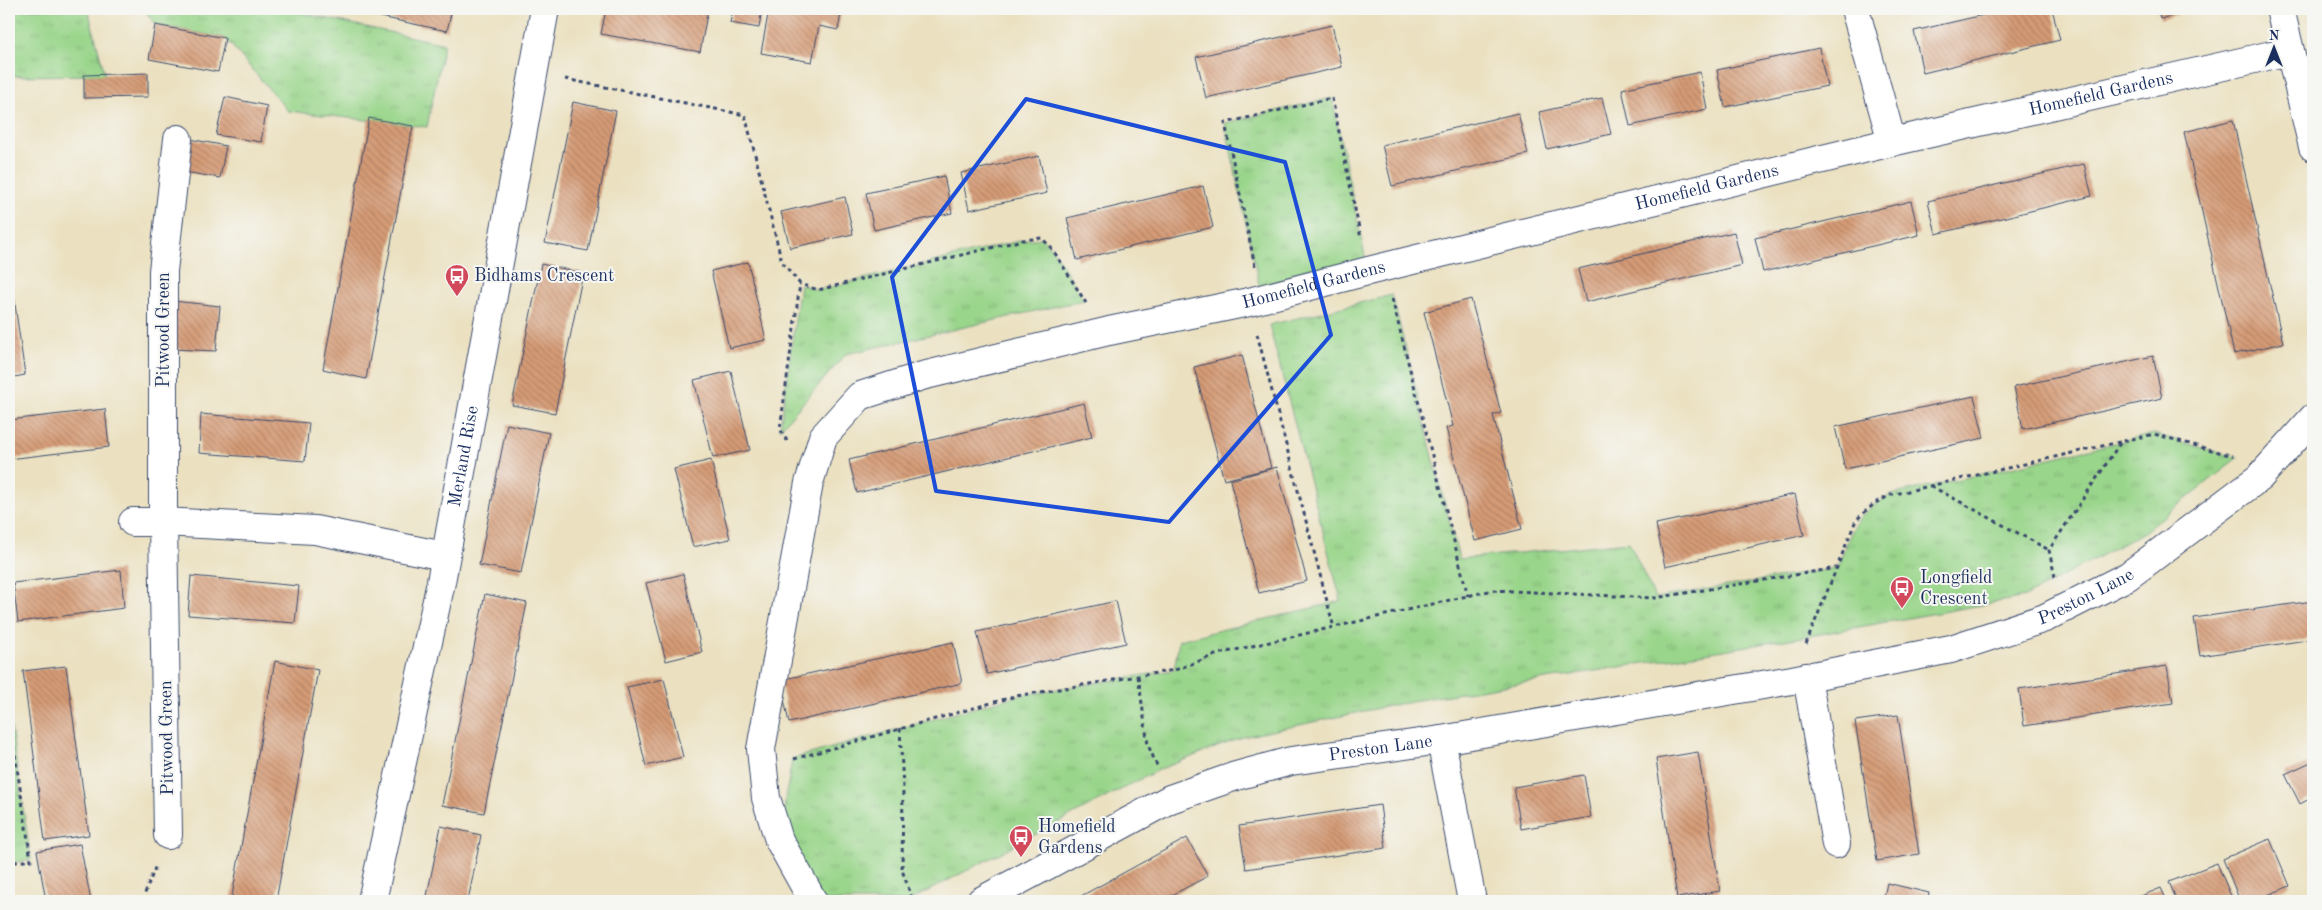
<svg xmlns="http://www.w3.org/2000/svg" width="2322" height="910" viewBox="0 0 2322 910" font-family="'Old Standard TT',serif">
  <style>
    .grass { fill: url(#grass-tufts); stroke: #5a8274 }
    .building { fill: url(#building-back-hatch) }
    .lines { fill: none; stroke-linecap: round; stroke-linejoin: round }
    .minor-casing { stroke: #3a4a6d; stroke-width: 30 }
    .path { stroke: #3a4a6d; stroke-width: 3; stroke-dasharray: 4 4; stroke-linecap: butt }
    .minor { stroke: #fff; stroke-width: 28 }
    .marked { fill: none; stroke: #1d4ed8; stroke-width: 4; stroke-linejoin: round }
    .labels { text-anchor: middle; dominant-baseline: central; stroke-width: 4; stroke-linejoin: round; paint-order: stroke }
    .street-label { font-size: 18px; fill: #1b2f5e; stroke: #f6f6f2 }
    .poi-label { font-size: 18px; fill: #1b2f5e; stroke: #f6f6f2; text-anchor: start }
  </style>
  <defs>
    <pattern id="grass-tufts" width="24" height="20" patternUnits="userSpaceOnUse" patternTransform="scale(1.25)"><rect width="24" height="20" fill="#99d58a"/><path d="M3 7l-1-3M5 7V3M7 7l1-3M15 17l-1-3M17 17v-4M19 17l1-3" fill="none" stroke="#83b77a"/></pattern>
    <pattern id="building-back-hatch" width="6" height="6" patternUnits="userSpaceOnUse" patternTransform="scale(1.25)"><rect width="6" height="6" fill="#d69b76"/><path d="M-1 5l2 2M0 0l6 6M5-1l2 2" fill="none" stroke="#ad7f64"/></pattern>
  </defs>
  <rect width="100%" height="100%" fill="#f6f6f2"/>
  <filter id="ink" filterUnits="userSpaceOnUse"><feTurbulence type="fractalNoise" baseFrequency=".02" numOctaves="2"/><feDisplacementMap in="SourceGraphic" scale="10" xChannelSelector="R" yChannelSelector="G"/><feConvolveMatrix kernelMatrix="1 2 1 2 8 2 1 2 1" color-interpolation-filters="sRGB"/></filter>
  <filter id="wash" filterUnits="userSpaceOnUse"><feTurbulence type="fractalNoise" baseFrequency=".0096" numOctaves="4" result="noise"/><feDisplacementMap in="SourceGraphic" scale="20" xChannelSelector="R" yChannelSelector="G"/><feGaussianBlur stdDeviation="1.12" result="paint"/><feColorMatrix in="noise" values="0 0 0 0 0 0 0 0 0 0 0 0 0 0 0 0 0 1.4 0 .05"/><feComposite in="paint" operator="in"/></filter>
  <g filter="url(#wash)">
    <rect width="100%" height="100%" fill="#ebe1c1"/>
    <path class="grass" d="M9 9H88L105 75 9 76Z
      M144 9H283L444 44 427 127 288 111 225 38 155 25Z
      M1332 98 1368 271 1262 299 1225 123Z
      M1042 238 1053 250 1084 300 846 354 780 429 800 284 818 290 1023 240Z
      M1392 295 1459 559 1629 542 1655 598 1837 568C1852 531 1853 514 1891 495L2154 434 2238 458 2144 532 2025 597 1809 636 1412 701 1243 737 1158 770 909 901H813L779 840 792 759 1016 696 1174 670 1179 640 1341 601 1269 325Z
      M9 715 31 860 9 863Z"/>
    <g id="blocks">
      <path class="building" d="M343 9H452L447 31Z
        M606 9H708L700 52 601 34Z
        M733 9H762L759 28 730 23Z
        M769 9H842L838 30 819 26 812 62 761 53Z
        M2009 9H2052L2060 40 1923 73 1914 31Z
        M2158 9H2198L2160 19Z
        M155 25 225 38 218 72 149 59Z
        M1332 25 1342 67 1206 98 1196 57Z
        M1819 48 1827 86 1725 107 1717 70Z
        M1700 72 1707 109 1630 126 1622 89Z
        M148 73V97L84 98V75Z
        M225 97 267 106 261 142 216 135Z
        M1602 98 1611 134 1547 149 1539 112Z
        M573 102 616 111 588 251 545 243Z
        M1518 113 1528 154 1392 186 1382 145Z
        M369 118 413 126 366 379 323 369Z
        M2233 120 2283 343 2234 354 2184 132Z
        M190 139 226 146 220 178 184 172Z
        M1039 156 1047 193 969 210 961 173Z
        M2084 164 2092 196 1936 234 1928 201Z
        M944 176 952 213 874 230 866 193Z
        M1203 186 1213 227 1077 260 1067 218Z
        M845 197 853 234 790 248 781 212Z
        M1911 201 1919 235 1763 272 1755 238Z
        M1734 232 1742 265 1586 302 1578 269Z
        M9 262 25 375 9 378Z
        M748 262 766 340 729 348 711 271Z
        M541 264 583 273 555 413 512 405Z
        M1471 299 1501 413 1493 415 1522 529 1475 541 1446 428 1453 426 1424 312Z
        M173 301 220 306 216 351 171 349Z
        M1242 355 1271 468 1224 480 1194 367Z
        M2153 356 2162 398 2023 429 2014 387Z
        M731 371 750 450 713 458 694 380Z
        M1974 396 1984 438 1845 469 1835 427Z
        M1084 403 1092 437 857 493 849 460Z
        M105 409 109 447 9 459V420Z
        M201 414 309 423 305 461 199 453Z
        M507 424 549 433 521 573 479 565Z
        M711 460 730 539 693 547 674 469Z
        M1277 467 1307 581 1259 593 1230 480Z
        M1795 494 1804 535 1665 567 1656 524Z
        M121 570 124 608 18 622 13 583Z
        M683 574 702 652 666 661 646 583Z
        M191 576 299 586 295 623 188 615Z
        M485 594 527 603 484 813 442 805Z
        M1116 601 1126 643 987 674 977 632Z
        M2313 601V639L2200 656 2194 618Z
        M953 642 962 683 789 723 780 680Z
        M275 661 318 670 276 901H231Z
        M66 666 89 835 45 841 23 671Z
        M2167 666 2173 703 2024 726 2019 689Z
        M664 679 683 757 646 766 627 687Z
        M1898 715 1919 854 1877 861 1855 721Z
        M1698 752 1720 891 1677 898 1656 759Z
        M2313 761V797L2300 804 2285 774Z
        M1584 775 1591 817 1521 829 1514 787Z
        M1380 805 1386 848 1246 869 1239 826Z
        M441 826 481 835 468 901H426Z
        M1187 838 1208 876 1161 901H1072Z
        M2270 839 2290 886 2253 901H2240L2223 859Z
        M80 844 91 901H46L37 851Z
        M2217 863 2233 901H2177L2169 882Z
        M1887 883 1929 893 1927 901H1883Z
        M2161 888 2167 901H2129Z
        M1557 898 1558 901H1544V900Z"/>
    </g>
  </g>
  <g filter="url(#ink)">
    <use href="#blocks" fill-opacity="0" stroke="#3a4a6d" stroke-width="1"/>
    <g class="lines">
      <g class="minor-casing">
        <g id="minor">
          <path d="M1855 9 1892 142"/>
          <path d="M2280 9 2313 147"/>
          <path d="M133 522H163L315 530 444 556"/>
          <path d="M1807 677 1836 844"/>
          <path d="M1441 740 1472 901"/>
          <path d="M168 835 163 522V271L178 139"/>
          <path id="s1" d="M372 901 441 582 545 9"/>
          <path id="s2" d="M813 901 779 840 766 798 761 749 809 483 823 437 860 396 922 376 1109 331 1249 302 1368 271 1892 142 2289 51"/>
          <path id="s3" d="M981 901 1170 799 1236 776 1291 761 1441 740 1792 680 1951 649 2045 618 2128 576 2260 477 2313 418"/>
        </g>
      </g>
      <path class="path" d="M565 79 745 115 782 262 800 284 818 290 1023 240 1042 238 1053 250 1086 303
        M1255 266 1225 123 1332 98 1361 238
        M1392 299 1468 596
        M1257 334 1334 628
        M787 441 780 429 800 284
        M1931 486 2049 550
        M2055 577 2049 550 2120 443
        M1806 644 1856 520 1875 503 1891 495 2154 434 2233 456
        M1138 676 1148 745 1158 768
        M9 715 31 860 9 863
        M900 728 903 788 902 870 913 901
        M794 759 1016 696 1175 670 1218 654 1493 590 1655 598 1837 568
        M9 893 10 901
        M142 901 156 865"/>
      <use href="#minor" class="minor"/>
    </g>
  </g>
  <path class="marked" d="M1026 99 1285 162 1331 335 1169 522 936 491 892 277Z"/>
  <defs>
    <g id="bus-pin" transform="scale(1.25)"><path d="M0 17L-7.5 6A9.5 9.5 0 1 1 7.5 6Z" fill="#d1495b" stroke="#f6f6f2"/><path d="M-5-6H5V4H4V6H2V4H-2V6H-4V4H-5ZM-3.5-4V0h7V-4ZM-3.5 1.2v1.5H-2V1.2ZM2 1.2v1.5H3.5V1.2Z" fill="#fff"/></g>
  </defs>
  <g fill-rule="evenodd">
    <use href="#bus-pin" x="457" y="276"/>
    <use href="#bus-pin" x="1902" y="588"/>
    <use href="#bus-pin" x="1021" y="837"/>
  </g>
  <g class="labels">
    <g class="street-label">
      <text stroke="none"><textPath href="#s2" startOffset="1814">Homefield Gardens</textPath></text>
      <text stroke="none"><textPath href="#s2" startOffset="1409">Homefield Gardens</textPath></text>
      <text stroke="none"><textPath href="#s2" startOffset="1004">Homefield Gardens</textPath></text>
      <text transform="translate(164 330) rotate(-90)">Pitwood Green</text>
      <text stroke="none"><textPath href="#s1" startOffset="454">Merland Rise</textPath></text>
      <text stroke="none"><textPath href="#s3" startOffset="1156">Preston Lane</textPath></text>
      <text transform="translate(167 738) rotate(-91)">Pitwood Green</text>
      <text stroke="none"><textPath href="#s3" startOffset="432">Preston Lane</textPath></text>
    </g>
    <g class="poi-label">
      <text x="474" y="276">Bidhams Crescent</text>
      <text x="1920" y="578">Longfield<tspan x="1920" dy="21">Crescent</tspan></text>
      <text x="1038" y="827">Homefield<tspan x="1038" dy="21">Gardens</tspan></text>
    </g>
  </g>
  <rect width="2322" height="910" fill="none" stroke="#f6f6f2" stroke-width="30"/>
  <g transform="translate(2274 48)" stroke="#f6f6f2" stroke-width="4" paint-order="stroke">
  <path d="M0-4L9 19L0 12L-9 19Z" fill="#1b2f5e"/>
  <text y="-8" font-size="14" font-weight="bold" text-anchor="middle" fill="#1b2f5e">N</text>
  </g>
</svg>
